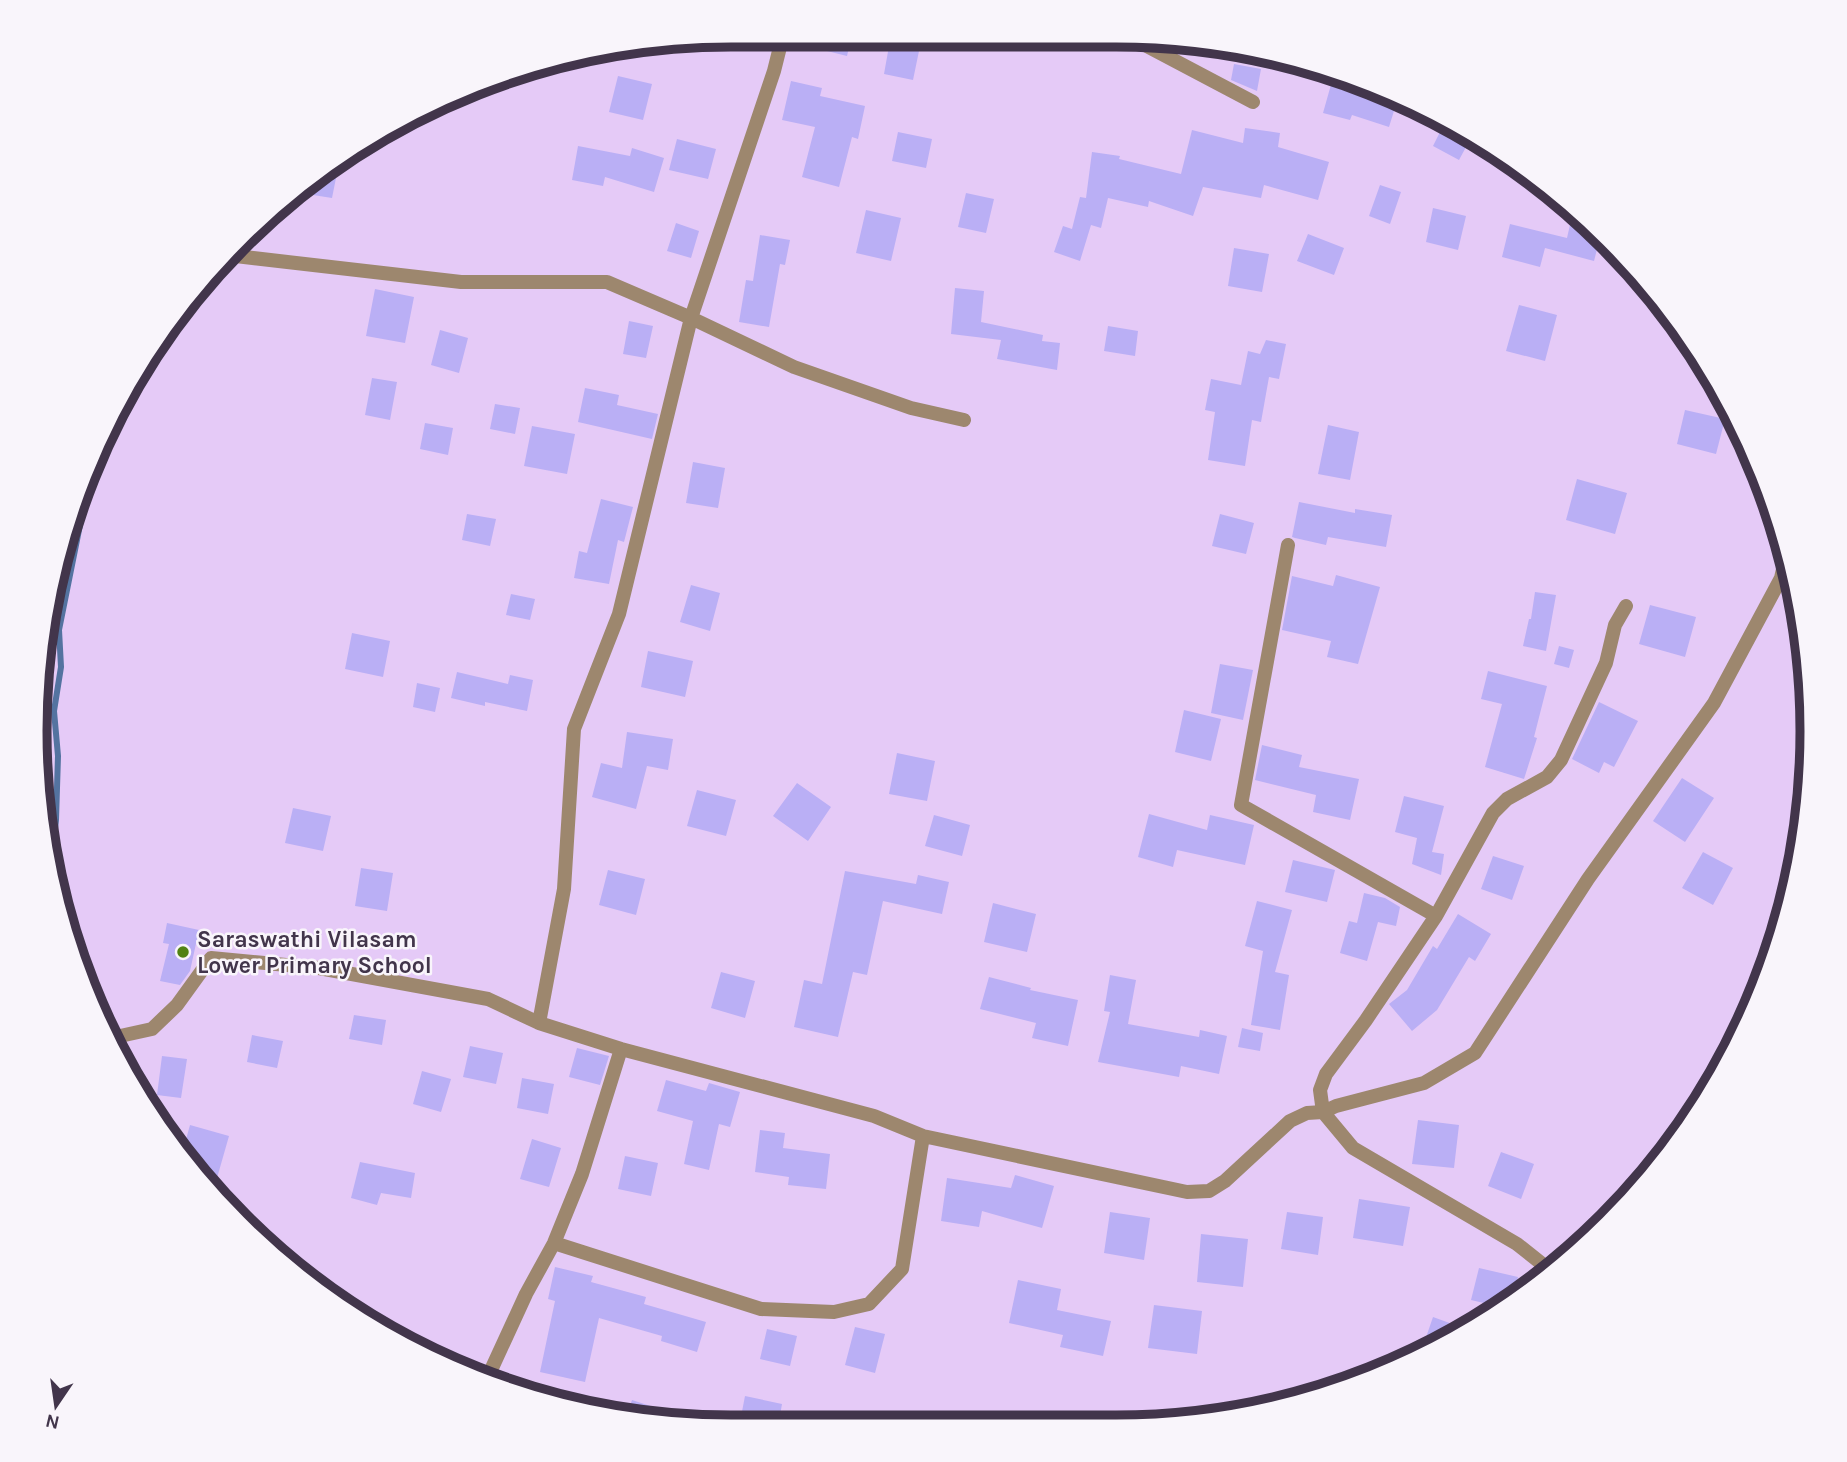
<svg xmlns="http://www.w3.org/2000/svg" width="1847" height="1462" viewBox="0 0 1847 1462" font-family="Karla,sans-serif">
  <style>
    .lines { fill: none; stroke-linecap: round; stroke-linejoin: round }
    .stream { stroke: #5473a0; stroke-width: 6 }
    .building { fill: #baaff5 }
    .street { stroke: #9d876e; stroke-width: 14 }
    .poi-dot { fill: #518213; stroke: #f9f5fb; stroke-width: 2.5 }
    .labels { text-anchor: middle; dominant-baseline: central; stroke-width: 5; stroke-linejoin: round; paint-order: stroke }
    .poi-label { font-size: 23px; font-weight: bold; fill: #42354b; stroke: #f9f5fb; text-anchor: start }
    .rim { fill: none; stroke: #42354b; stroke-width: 9 }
  </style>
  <rect width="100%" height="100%" fill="#e5caf7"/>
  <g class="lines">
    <path class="stream" d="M52 857 56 820 58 756 54 711 61 667 59 630 90 475"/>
  </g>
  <path class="building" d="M822 35H852L847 56 819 49Z
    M889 46 919 51 913 80 884 74Z
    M1234 64 1261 69 1257 91 1231 80Z
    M1334 74 1357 80 1398 98 1389 127 1352 115 1350 120 1323 113Z
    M618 76 652 84 643 120 609 112Z
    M791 81 822 88 820 96 865 106 858 139 852 137 839 187 802 177 815 127 782 120Z
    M1445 122 1472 136 1459 160 1433 146Z
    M1245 128 1280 133 1278 147 1329 162 1318 200 1264 185 1261 198 1203 187 1193 216 1149 201 1148 207 1108 198 1101 228 1091 225 1080 261 1054 252 1063 226 1072 229 1080 197 1086 198 1092 152 1120 156 1119 159 1181 174 1192 130 1243 143Z
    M898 132 932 139 926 168 892 161Z
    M677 139 716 149 708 179 669 170Z
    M578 146 630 156 632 148 664 158 654 192 605 177 603 186 572 180Z
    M321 175 336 178 332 198 313 195 316 180Z
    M1380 185 1401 192 1390 224 1369 216Z
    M966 193 994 199 986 233 958 227Z
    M1574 207 1601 234 1594 261 1545 248 1540 267 1502 257 1510 224 1567 238Z
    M1433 208 1466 216 1458 250 1426 242Z
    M866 210 901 218 891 261 856 253Z
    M676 223 699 231 691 258 667 251Z
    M1308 234 1344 248 1334 275 1297 261Z
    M760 235 790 240 785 265 780 264 769 327 739 322 746 280 753 281Z
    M1234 248 1269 254 1262 292 1228 286Z
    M955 288 984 291 981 322 1043 335 1042 341 1060 343 1057 370 997 359 1001 340 951 334Z
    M375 289 414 297 405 343 366 336Z
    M1519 305 1557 315 1545 361 1506 351Z
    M629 321 653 326 646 358 623 354Z
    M1108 326 1138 331 1135 356 1104 351Z
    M440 330 468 338 459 373 431 365Z
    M1266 340 1286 344 1279 379 1269 377 1261 422 1252 420 1245 466 1208 460 1215 412 1205 410 1211 379 1241 385 1248 351 1260 354Z
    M372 378 397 382 390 420 365 415Z
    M585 388 619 395 617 405 658 414 652 439 578 422Z
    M495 404 520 408 515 434 490 429Z
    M1685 410 1725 419 1716 454 1677 444Z
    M425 423 453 428 448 455 420 449Z
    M1328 425 1359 432 1350 480 1318 474Z
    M532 426 575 434 567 474 524 466Z
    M693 462 725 468 718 508 686 503Z
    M1577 479 1627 493 1615 534 1566 520Z
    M601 499 633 507 624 542 618 540 609 584 574 578 579 551 587 553Z
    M1299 502 1355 513V509L1392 515 1386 547 1328 537 1326 545 1295 538 1292 537Z
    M467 514 496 519 490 546 462 540Z
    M1220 514 1254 523 1246 554 1212 546Z
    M1336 575 1380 587 1358 664 1327 657 1331 641 1282 630 1292 576 1333 586Z
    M691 585 720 593 710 631 680 622Z
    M1535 592 1556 595 1546 651 1523 646 1529 619H1531Z
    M511 594 535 599 530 620 506 615Z
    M1650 605 1696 617 1685 657 1639 644Z
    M352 633 390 641 383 677 345 669Z
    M1559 646 1574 650 1569 668 1554 664Z
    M648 651 693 661 685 697 641 687Z
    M1220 664 1253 670 1243 720 1211 713Z
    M1488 671 1547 686 1534 737 1537 738 1524 779 1485 767 1502 704 1481 699Z
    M457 672 508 684 510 675 533 680 527 711 485 702V706L451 698Z
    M417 683 440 688 435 712 413 707Z
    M1599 702 1638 721 1614 767 1604 762 1599 773 1572 759Z
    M1184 710 1221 719 1211 761 1175 752Z
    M627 732 673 739 668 770 647 766 636 809 592 797 601 763 622 768Z
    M1262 745 1302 755 1299 767 1359 779 1350 820 1313 812 1316 795 1255 780Z
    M897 753 935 761 927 801 889 794Z
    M1682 778 1714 798 1685 842 1653 821Z
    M797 783 831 807 808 841 773 816Z
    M697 790 736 800 726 836 687 826Z
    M1404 796 1444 806 1432 852 1444 854 1441 875 1412 864 1417 838 1395 832Z
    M293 808 331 816 323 851 285 843Z
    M1149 814 1207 830 1210 815 1254 825 1245 865 1177 850 1173 867 1138 857Z
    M934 815 970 825 962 856 925 846Z
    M1703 852 1733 868 1713 905 1682 888Z
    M1493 856 1524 866 1512 900 1481 889Z
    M1293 860 1335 870 1327 902 1285 892Z
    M361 868 393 873 387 911 355 906Z
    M608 870 645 879 636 915 599 905Z
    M845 871 916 884 918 875 949 882 942 914 883 901 867 975 853 972 838 1037 794 1027 804 980 822 984Z
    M1364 893 1385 898 1400 907 1396 926 1378 922 1367 961 1340 953 1349 921 1357 923Z
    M1257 901 1292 910 1275 972 1289 975 1280 1030 1251 1025 1263 951 1245 946Z
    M993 903 1036 914 1027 952 984 942Z
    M1458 914 1491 934 1475 961 1469 957 1437 1010 1412 1031 1389 1004 1407 990 1433 946 1437 949Z
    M167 923 199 930 190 971 180 985 160 981 169 944 163 943Z
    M721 972 755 981 745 1018 711 1008Z
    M1110 975 1136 980 1128 1024 1199 1037 1200 1030 1227 1036 1219 1074 1181 1066 1179 1077 1098 1062 1110 1012 1104 1011Z
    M989 977 1031 988 1030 990 1078 1000 1068 1046 1032 1038 1036 1023 980 1009Z
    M354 1015 386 1020 382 1045 349 1039Z
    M1242 1028 1263 1033 1260 1051 1238 1047Z
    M252 1035 283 1041 277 1068 247 1062Z
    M470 1046 503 1053 496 1084 463 1077Z
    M577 1048 609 1056 600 1085 569 1077Z
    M162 1056 187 1059 181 1098 157 1095Z
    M422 1071 451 1079 441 1112 413 1104Z
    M522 1078 554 1084 548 1114 517 1108Z
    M666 1080 706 1091 709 1083 740 1092 730 1127 719 1124 709 1170 684 1164 693 1121 657 1111Z
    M1418 1120 1459 1125 1454 1168 1412 1164Z
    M190 1125 229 1136 215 1185 202 1181 182 1154Z
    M760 1130 785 1133 783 1148 830 1154 826 1189 788 1185 789 1177 755 1172Z
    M532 1139 561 1148 549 1187 520 1179Z
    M1501 1152 1534 1164 1521 1199 1488 1186Z
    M625 1156 658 1163 651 1196 618 1189Z
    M360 1162 415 1173 411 1198 381 1193 377 1205 351 1198Z
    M1015 1175 1054 1186 1042 1228 982 1211 979 1227 941 1221 947 1178 1011 1188Z
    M1359 1199 1410 1207 1403 1246 1353 1238Z
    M1110 1212 1150 1218 1144 1260 1104 1253Z
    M1287 1212 1323 1217 1318 1255 1281 1249Z
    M1201 1234 1248 1239 1243 1287 1197 1282Z
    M555 1267 593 1276 591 1282 646 1297 644 1304 706 1322 697 1352 661 1341 662 1336 599 1318 585 1382 540 1372 555 1301 548 1299Z
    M1479 1268 1518 1277 1513 1298 1501 1307 1471 1300Z
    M1018 1280 1061 1289 1057 1310 1111 1321 1103 1356 1060 1347 1063 1335 1009 1323Z
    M1154 1305 1202 1311 1197 1354 1148 1348Z
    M1433 1317 1469 1330 1421 1352Z
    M855 1327 885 1334 875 1373 845 1365Z
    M767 1329 797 1336 790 1366 760 1359Z
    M745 1396 782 1404 778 1427H739Z
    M632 1400 678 1415 677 1422 626 1417Z"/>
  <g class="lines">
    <path class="street" d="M1128 36 1253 102
      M227 255 461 282H607L691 318 794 367 911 408 964 420
      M1288 545 1241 805 1436 916
      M539 1023 564 889 574 729 619 614 691 318 774 71 783 35
      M111 1038 152 1029 177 1005 211 958 319 968 488 999 539 1023 621 1049 874 1116 923 1136 1187 1192 1209 1191 1225 1181 1290 1121 1307 1113 1323 1112 1320 1090 1326 1074 1366 1020 1436 916 1493 813 1507 799 1547 777 1561 760 1606 663 1615 625 1626 606
      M554 1243 761 1309 834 1312 869 1304 902 1269 923 1136
      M1551 1271 1517 1244 1353 1148 1323 1112 1336 1106 1424 1083 1475 1053 1588 879 1714 703 1781 578 1786 556
      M486 1381 526 1294 554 1243 582 1174 621 1049"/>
  </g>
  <circle class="poi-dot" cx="183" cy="952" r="7"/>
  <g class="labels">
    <g class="poi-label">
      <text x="197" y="939">Saraswathi Vilasam<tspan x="197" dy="26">Lower Primary School</tspan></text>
    </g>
  </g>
  <path d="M0 0H1847V1462H0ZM731 47H1116A684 684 0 0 1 1800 731V731A684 684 0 0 1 1116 1415H731A684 684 0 0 1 47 731V731A684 684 0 0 1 731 47Z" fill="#f9f5fb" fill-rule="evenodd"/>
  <path class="rim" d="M731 47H1116A684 684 0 0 1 1800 731V731A684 684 0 0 1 1116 1415H731A684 684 0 0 1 47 731V731A684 684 0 0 1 731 47Z"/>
  <g transform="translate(56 1406) rotate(193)" stroke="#f9f5fb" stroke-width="5" paint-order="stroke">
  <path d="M0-5L12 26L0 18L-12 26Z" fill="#42354b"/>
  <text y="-10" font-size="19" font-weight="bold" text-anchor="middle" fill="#42354b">N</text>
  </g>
</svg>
